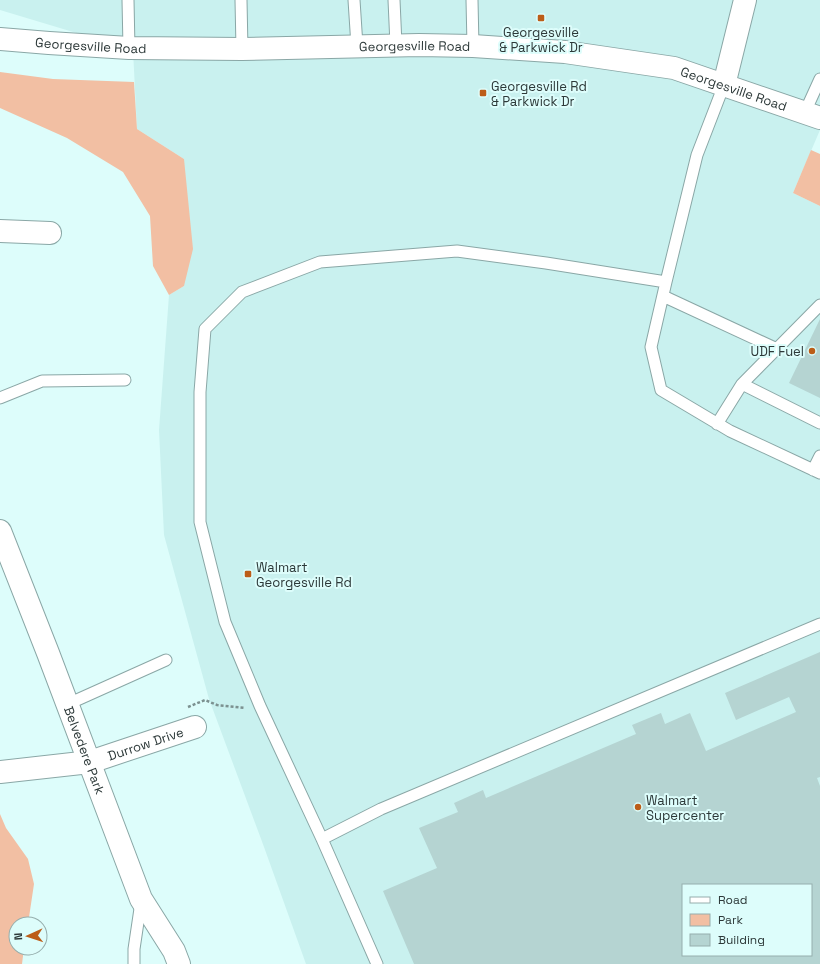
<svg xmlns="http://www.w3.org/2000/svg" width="820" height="964" viewBox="0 0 820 964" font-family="'Space Grotesk',sans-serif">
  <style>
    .built { fill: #c9f1ef; fill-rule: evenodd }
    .green { fill: #f2bfa3 }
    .building { fill: #b5d4d2; fill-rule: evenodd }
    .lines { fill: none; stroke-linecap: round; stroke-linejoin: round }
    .lane-casing { stroke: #8aa7a6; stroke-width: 13 }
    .street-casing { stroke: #8aa7a6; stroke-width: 24 }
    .secondary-casing { stroke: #8aa7a6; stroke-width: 24 }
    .path { stroke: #7c9190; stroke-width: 2.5; stroke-dasharray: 3 2; stroke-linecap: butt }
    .lane { stroke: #fff; stroke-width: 11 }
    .street { stroke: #fff; stroke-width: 22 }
    .secondary { stroke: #fff; stroke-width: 22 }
    .poi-dot { fill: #bc5d18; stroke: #ddfdfb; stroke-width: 1.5 }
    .labels { text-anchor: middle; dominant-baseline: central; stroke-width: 4; stroke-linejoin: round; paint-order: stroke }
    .poi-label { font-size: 13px; fill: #2c3838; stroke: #ddfdfb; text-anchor: start }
    .street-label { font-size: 13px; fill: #2c3838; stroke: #ddfdfb }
  </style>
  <rect width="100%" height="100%" fill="#ddfdfb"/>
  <path class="built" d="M0 0H820V130L793 193 820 206V964H306L264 847 209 699 164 535 159 430 169 295 184 286V159L137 129 133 50 0 10ZM683 885H811V955H683Z"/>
  <path class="green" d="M0 72 53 79 134 82 137 129 184 159 193 249 184 286 169 295 153 266 150 216 123 172 67 138 0 108Z
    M811 150 820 154V206L793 193Z
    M0 814 6 828 28 859 34 884 28 924H16V948H24L22 964H0Z"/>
  <path class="building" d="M820 319V398L789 383Z
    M820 652V777L817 778 820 786V964H414L383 891 437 868 419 828 458 812 454 803 483 790 486 798 636 734 632 725 661 713 665 724 690 713 706 751 796 712 789 697 736 720 725 693ZM683 885H811V955H683Z"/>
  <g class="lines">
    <g class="lane-casing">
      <path id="lane" d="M128 0 129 48
        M241 0 242 49
        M354 0 357 46
        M394 0 396 45
        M472 0 473 46
        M724 85 697 155 666 282 651 347 661 390 730 431 820 473
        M805 112 820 79
        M663 296 777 349
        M742 384 820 305
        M0 398 42 381 125 380
        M717 424 742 384 820 423
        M813 470 820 456
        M68 704 166 660
        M322 839 381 809 820 624
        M134 964V949L141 902
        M377 964 322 839 260 706 225 622 200 522V392L205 329 242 292 320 262 457 251 546 263 666 282"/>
    </g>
    <g class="street-casing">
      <g id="street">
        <path d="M724 85 745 0"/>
        <path d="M0 231 50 233"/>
        <path id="s1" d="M0 531 48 653 141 899 174 951 179 964"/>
        <path id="s2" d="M0 772 90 762 195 727"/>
      </g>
    </g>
    <g class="secondary-casing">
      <g id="secondary">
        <path id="s3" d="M0 39 49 43 129 48 242 49 419 45 473 46 565 52 674 68 820 118"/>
      </g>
    </g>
    <path class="path" d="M188 707 205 700 217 705 245 708"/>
    <use href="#lane" class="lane"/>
    <use href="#street" class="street"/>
    <use href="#secondary" class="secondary"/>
  </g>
  <g class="poi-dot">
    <rect x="537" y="14" width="8" height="8" rx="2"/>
    <rect x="479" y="89" width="8" height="8" rx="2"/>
    <circle cx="812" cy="351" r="4"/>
    <rect x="244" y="570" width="8" height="8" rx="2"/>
    <circle cx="638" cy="807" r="4"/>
  </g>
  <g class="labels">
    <g class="poi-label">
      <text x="541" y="32" text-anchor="middle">Georgesville<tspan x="541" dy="15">&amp; Parkwick Dr</tspan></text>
      <text x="491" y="86">Georgesville Rd<tspan x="491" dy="15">&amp; Parkwick Dr</tspan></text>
      <text x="804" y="351" text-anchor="end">UDF Fuel</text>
      <text x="256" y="567">Walmart<tspan x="256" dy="15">Georgesville Rd</tspan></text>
      <text x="646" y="800">Walmart<tspan x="646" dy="15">Supercenter</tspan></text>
    </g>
    <g class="street-label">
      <text stroke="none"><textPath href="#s3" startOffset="91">Georgesville Road</textPath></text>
      <text stroke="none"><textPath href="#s3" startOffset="415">Georgesville Road</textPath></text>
      <text stroke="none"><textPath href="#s3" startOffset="739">Georgesville Road</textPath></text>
      <text stroke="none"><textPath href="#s2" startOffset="149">Durrow Drive</textPath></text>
      <text stroke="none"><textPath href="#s1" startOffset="235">Belvedere Park</textPath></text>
    </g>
  </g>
  <rect x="682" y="884" width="130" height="72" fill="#ddfdfb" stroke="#96aead"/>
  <rect x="690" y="897" width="20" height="6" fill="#ffffff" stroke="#96aead"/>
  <text x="718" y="904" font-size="12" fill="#2c3838">Road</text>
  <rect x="690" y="914" width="20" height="12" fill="#f2bfa3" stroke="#96aead"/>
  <text x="718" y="924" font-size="12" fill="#2c3838">Park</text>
  <rect x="690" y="934" width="20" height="12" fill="#b5d4d2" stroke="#96aead"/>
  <text x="718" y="944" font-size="12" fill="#2c3838">Building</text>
  <g transform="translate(28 936) rotate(267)"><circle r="19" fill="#ddfdfb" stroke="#96aead"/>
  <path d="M0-3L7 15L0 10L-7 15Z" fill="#bc5d18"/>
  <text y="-6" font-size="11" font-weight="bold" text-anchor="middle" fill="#2c3838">N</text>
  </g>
</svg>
